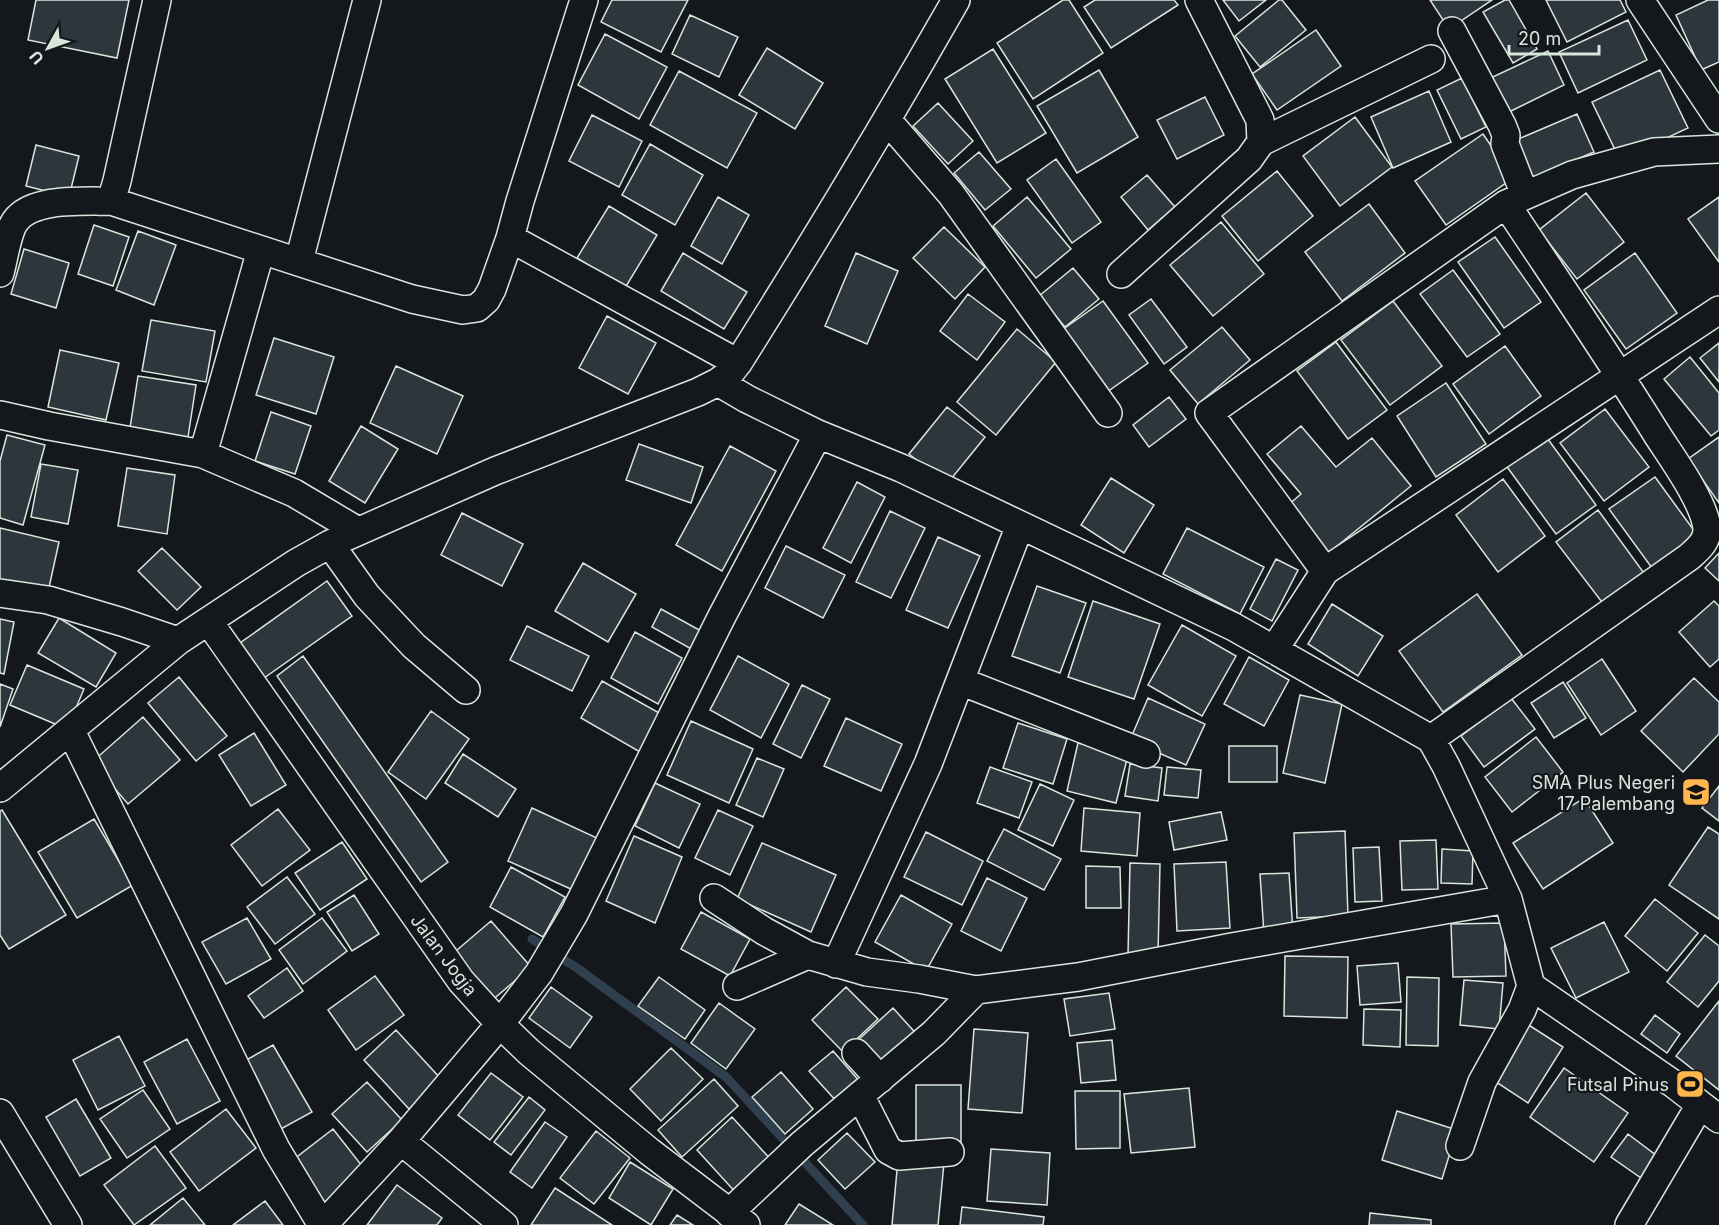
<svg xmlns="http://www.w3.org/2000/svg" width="1719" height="1225" viewBox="0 0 1719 1225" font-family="Inter,sans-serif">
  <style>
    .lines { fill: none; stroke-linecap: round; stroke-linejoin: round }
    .stream { stroke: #2f3f4d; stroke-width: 9 }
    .building { fill: #2c363c; stroke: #d8e6dc; stroke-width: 1.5 }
    .street-casing { stroke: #d8e6dc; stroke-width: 30 }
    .street { stroke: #14181c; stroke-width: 27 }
    .labels { text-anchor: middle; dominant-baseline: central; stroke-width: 4.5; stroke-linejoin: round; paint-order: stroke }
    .poi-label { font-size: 18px; fill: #d8e6dc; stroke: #14181c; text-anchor: end }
    .street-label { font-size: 18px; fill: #d8e6dc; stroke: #14181c }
  </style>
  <rect width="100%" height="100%" fill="#14181c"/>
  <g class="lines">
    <path class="stream" d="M532 939 577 968 726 1077 863 1225"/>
  </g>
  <path class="building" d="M36 0H129L117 58 28 40Z
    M612 0H688L661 52 601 22Z
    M1063 0H1069L1103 53 1033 99 997 43Z
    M1095 0H1174L1178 5 1111 48 1084 7Z
    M1223 0H1266L1239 21Z
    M1279 0H1282L1306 30 1260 67 1235 36Z
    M1430 0H1492L1449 29Z
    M1505 0H1509L1537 49 1513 63 1483 12Z
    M1546 0H1620L1626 12 1567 42Z
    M1708 0H1719V62L1701 70 1676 15Z
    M690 15 738 37 719 77 672 54Z
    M1628 20 1647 60 1578 93 1559 52Z
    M1316 30 1341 66 1277 110 1252 74Z
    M605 34 667 67 639 119 578 85Z
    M767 48 823 83 795 129 739 95Z
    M993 49 1046 133 997 163 945 79Z
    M1548 51 1564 85 1499 117 1482 82Z
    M1099 70 1138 137 1077 173 1037 106Z
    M1660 70 1688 128 1620 160 1592 102Z
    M679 71 757 113 727 168 650 125Z
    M1462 78 1486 127 1461 139 1437 90Z
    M1429 91 1451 142 1393 168 1371 117Z
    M1205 97 1224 135 1177 159 1157 120Z
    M938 103 973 141 948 164 913 126Z
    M1577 114 1594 152 1532 178 1516 140Z
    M592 115 642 141 619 187 569 161Z
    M1355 117 1392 167 1340 206 1303 156Z
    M1483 134 1513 178 1446 225 1415 181Z
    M650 144 703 175 675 225 622 195Z
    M36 145 79 156 69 197 26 186Z
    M979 152 1011 189 985 210 954 173Z
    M1056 159 1101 222 1072 243 1027 180Z
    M1277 171 1313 216 1258 261 1222 216Z
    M1147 175 1175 207 1148 230 1121 197Z
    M1586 193 1624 242 1577 279 1539 230Z
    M718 197 749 215 722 264 691 246Z
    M1027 197 1071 249 1036 278 993 226Z
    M1719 197V262L1688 219Z
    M1369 204 1405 253 1342 301 1305 252Z
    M609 206 657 235 625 288 577 258Z
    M1221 222 1264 274 1213 316 1170 265Z
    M94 225 129 237 113 286 78 274Z
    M944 227 985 267 955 299 913 258Z
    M138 231 176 245 154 305 116 290Z
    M1495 237 1541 302 1504 328 1458 262Z
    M24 249 69 263 56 308 11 294Z
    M683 253 747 292 724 329 661 291Z
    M856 253 898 271 867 344 825 326Z
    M1635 253 1677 313 1626 349 1584 290Z
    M1073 268 1099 299 1065 327 1039 296Z
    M1453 270 1500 334 1467 357 1420 294Z
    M968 294 1005 322 977 360 940 331Z
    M1151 299 1187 347 1164 364 1129 315Z
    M1103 301 1148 363 1107 392 1062 330Z
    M1393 301 1442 366 1390 405 1341 340Z
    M607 316 656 343 628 394 579 368Z
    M151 320 215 331 206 382 142 371Z
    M1222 327 1250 360 1198 404 1170 370Z
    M1017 329 1056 362 996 435 957 402Z
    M274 338 334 357 316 414 256 395Z
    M1336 342 1387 410 1348 439 1297 371Z
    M1719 343V382L1700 358Z
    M1505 346 1541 396 1489 434 1453 384Z
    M60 350 119 363 106 420 48 407Z
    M1690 357 1719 393V430L1711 436 1664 379Z
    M396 366 463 396 437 454 370 423Z
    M138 376 196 385 188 437 130 428Z
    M1446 383 1486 444 1436 477 1397 416Z
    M1169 397 1186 419 1149 447 1133 425Z
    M947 407 985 437 947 484 909 454Z
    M1605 409 1649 467 1604 501 1560 443Z
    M271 412 311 426 295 474 255 461Z
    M361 426 398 449 365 503 329 481Z
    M1301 426 1336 467 1372 438 1411 486 1326 555 1287 506 1301 494 1267 454Z
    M1542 431 1596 505 1556 534 1502 460Z
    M7 435 45 445 23 525 0 518V461Z
    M1719 437V503L1688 459Z
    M639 444 703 467 691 503 626 480Z
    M730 446 776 471 722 571 676 545Z
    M41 464 78 470 68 524 31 517Z
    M127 468 175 475 167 534 118 526Z
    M1655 477 1698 536 1652 568 1609 509Z
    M1111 478 1154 505 1124 553 1081 525Z
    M1503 479 1545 536 1498 572 1456 515Z
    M857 482 885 497 851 563 823 548Z
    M1598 510 1649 580 1608 610 1556 542Z
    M890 511 925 528 891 598 856 582Z
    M462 513 523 544 502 586 441 555Z
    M0 528 59 542 48 592 0 580Z
    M1187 528 1264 567 1240 614 1163 574Z
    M938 537 980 556 948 628 906 610Z
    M786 546 845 575 823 618 765 588Z
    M162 548 201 587 177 610 138 571Z
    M1719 553V581L1705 568Z
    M1276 559 1298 570 1272 621 1250 609Z
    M583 563 636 594 608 642 555 611Z
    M327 581 352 616 264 678 240 643Z
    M1037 586 1086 603 1060 673 1012 656Z
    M1477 594 1522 655 1443 712 1399 651Z
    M1093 601 1160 624 1134 699 1068 677Z
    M1714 601 1719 606V659L1710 667 1679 632Z
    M1332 604 1383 636 1358 676 1308 644Z
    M661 609 703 632 693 650 652 627Z
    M59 618 116 653 96 687 38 653Z
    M0 619 14 622 4 674 0 673Z
    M1182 625 1236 656 1202 716 1148 685Z
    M527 626 589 656 572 691 510 660Z
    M635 632 682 658 658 704 611 678Z
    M303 656 448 862 421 882 277 676Z
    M738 656 789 684 761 738 710 710Z
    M1249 657 1289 680 1264 726 1224 704Z
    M1602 659 1636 711 1601 735 1567 683Z
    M27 665 84 689 67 729 10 705Z
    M179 677 227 736 196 761 148 703Z
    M1694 678 1719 702V734L1683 772 1641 731Z
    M602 681 661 714 640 752 581 718Z
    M1563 682 1586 718 1554 738 1531 703Z
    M0 684 13 689 0 727Z
    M802 685 830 699 801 758 773 744Z
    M1300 695 1342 704 1325 783 1283 773Z
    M1148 698 1205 724 1186 765 1130 740Z
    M1511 698 1535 729 1484 767 1461 736Z
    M431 711 469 739 426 799 388 772Z
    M143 717 180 760 128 804 92 762Z
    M846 718 902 744 881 791 824 766Z
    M691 721 753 749 729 803 667 775Z
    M1018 723 1067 739 1053 784 1003 768Z
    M254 733 286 785 251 806 219 755Z
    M1536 737 1563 772 1512 812 1485 777Z
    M1078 743 1128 755 1116 803 1067 791Z
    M1229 746H1277V782H1229Z
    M463 754 516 789 498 817 445 783Z
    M757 758 784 769 763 817 736 805Z
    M1130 764 1162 768 1158 801 1125 796Z
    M990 767 1032 782 1019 818 977 803Z
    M1167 767 1201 770 1198 798 1164 795Z
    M655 783 700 804 679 848 635 826Z
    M1040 784 1074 800 1053 846 1018 830Z
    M1719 786V821L1702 808Z
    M1584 798 1613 843 1543 889 1513 843Z
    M532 808 597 838 573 890 508 861Z
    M1084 808 1140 813 1137 856 1081 851Z
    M278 809 310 850 262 886 231 845Z
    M2 810 66 915 9 949 0 935V811Z
    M718 810 753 826 730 875 695 858Z
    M1221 812 1227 840 1174 850 1169 822Z
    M94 819 133 885 77 918 38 852Z
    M1708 827 1719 834V919L1669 885Z
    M1004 829 1061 859 1044 890 987 861Z
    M1345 831 1348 916 1297 918 1294 833Z
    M926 832 983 861 962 905 904 877Z
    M634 836 682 857 655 923 606 901Z
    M1436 840 1438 889 1402 890 1400 841Z
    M342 842 367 879 320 910 295 873Z
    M762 843 836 875 811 932 737 899Z
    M1379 847 1382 901 1355 902 1353 848Z
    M1442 849 1473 851 1472 884 1441 883Z
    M1226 862 1230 928 1177 931 1174 864Z
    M1130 863 1160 864 1158 955H1128Z
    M1086 866 1120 867 1121 908H1086Z
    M511 867 565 897 543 937 490 907Z
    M1289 873 1293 932 1264 934 1260 874Z
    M287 877 315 914 275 944 247 907Z
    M987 878 1027 898 1001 951 961 931Z
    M354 895 379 934 352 951 327 912Z
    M901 895 952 924 926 971 875 942Z
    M1655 899 1698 933 1667 971 1625 936Z
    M701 912 750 939 730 976 681 949Z
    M247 918 271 959 226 984 202 942Z
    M322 918 347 951 303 984 279 950Z
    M491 921 531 967 490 1002 450 956Z
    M1604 922 1629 972 1576 998 1551 948Z
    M1504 923 1506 976 1453 977 1451 924Z
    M1705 935 1719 946V981L1698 1007 1667 982Z
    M1285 956 1348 957 1347 1018 1284 1016Z
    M1398 963 1401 1002 1360 1005 1357 966Z
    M287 968 303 991 264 1018 248 996Z
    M375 976 404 1015 356 1050 328 1010Z
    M659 977 705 1010 685 1039 638 1006Z
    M1407 977 1439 978 1438 1046 1406 1045Z
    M1464 980 1503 983 1499 1029 1460 1025Z
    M551 987 592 1017 570 1048 529 1018Z
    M846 987 878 1019 843 1052 812 1020Z
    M1109 993 1115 1029 1070 1036 1064 999Z
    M1719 1001V1090L1676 1056Z
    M719 1003 755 1029 726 1069 691 1043Z
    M893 1008 921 1039 884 1073 856 1042Z
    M1364 1009 1401 1010 1400 1047 1363 1045Z
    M1655 1015 1680 1034 1667 1053 1641 1034Z
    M1524 1022 1563 1047 1528 1103 1490 1078Z
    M974 1029 1028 1033 1022 1113 968 1109Z
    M396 1030 441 1079 409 1109 364 1060Z
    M119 1036 145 1086 98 1110 73 1060Z
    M187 1039 220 1101 177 1124 144 1062Z
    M1112 1040 1116 1080 1081 1083 1077 1043Z
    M273 1045 312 1112 279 1130 241 1063Z
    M671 1048 703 1079 661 1121 630 1089Z
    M833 1051 861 1083 838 1103 809 1071Z
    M1564 1068 1628 1113 1594 1162 1530 1117Z
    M781 1072 813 1109 785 1134 752 1097Z
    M491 1073 523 1097 490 1140 458 1115Z
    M714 1079 738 1106 682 1157 658 1130Z
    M367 1082 402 1120 367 1152 332 1114Z
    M916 1085H961V1148H916Z
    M1189 1088 1195 1147 1131 1153 1124 1094Z
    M143 1090 170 1129 127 1158 100 1119Z
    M1075 1091H1120V1148L1076 1149Z
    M529 1097 545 1110 511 1155 494 1142Z
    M76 1099 111 1158 80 1176 46 1117Z
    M226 1109 256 1148 199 1191 170 1152Z
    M1397 1111 1457 1130 1442 1179 1382 1160Z
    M732 1117 773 1162 738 1195 697 1150Z
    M545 1122 567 1137 532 1188 510 1172Z
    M333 1129 366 1171 321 1205 289 1163Z
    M596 1131 630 1158 594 1204 560 1178Z
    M847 1133 875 1162 845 1189 818 1160Z
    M1628 1134 1657 1156 1641 1178 1611 1157Z
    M155 1146 186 1188 134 1225 104 1185Z
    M991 1149 1050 1153 1047 1205 987 1201Z
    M898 1159 944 1163 938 1225H892Z
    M630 1162 673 1189 651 1225 609 1198Z
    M397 1185 442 1218 437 1225H367Z
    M555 1188 612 1225H531Z
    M183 1198 205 1225H150Z
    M265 1201 283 1225H233Z
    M799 1204 833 1225H785Z
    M962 1207 1044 1217 1043 1225H960Z
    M1370 1213 1431 1220V1225H1369Z
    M677 1215 693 1225H670Z"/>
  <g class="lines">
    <g class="street-casing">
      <path id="street" d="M157 0 117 181 111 201 412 299 463 310 477 308 486 300 492 289 510 238 520 201 584 0
        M1640 0 1719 119
        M1452 31 1502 125 1506 135 1505 144 1525 195
        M888 121 951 194 1108 413
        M1261 142 1431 59
        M510 238 738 363
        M299 261 367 0
        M0 273C4 258 6 241 12 227 25 196 83 202 111 201
        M1121 274 1249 159 1261 142 1260 120 1199 0
        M718 382 747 399 818 434 901 468 1234 627 1431 739 1446 766 1508 899 1531 986 1675 1085 1719 1119
        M0 415 49 426 203 454 294 493 358 531
        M203 454 261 250
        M330 544 367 596 414 646 466 690
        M1325 571 1209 413 1506 204 1572 175 1654 152 1719 149
        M0 593 48 600 122 622 178 641
        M209 622 461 981 500 1024 529 1052 650 1152 746 1225
        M1274 650 1325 571 1719 310
        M960 681 1146 754
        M71 731 276 1149 322 1225
        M1431 739 1689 557C1698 549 1708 541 1707 528 1704 502 1673 459 1658 436 1609 357 1557 281 1506 204
        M0 788 178 641 296 563 330 544 495 471 698 392 718 382 730 373 738 363C813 244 886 123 956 0
        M714 898 764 931 808 955 867 972 919 979 976 990 1078 977 1232 947 1508 899
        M836 964 928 764 1020 525
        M737 986 808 955
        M856 1053 880 1079
        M860 1095 888 1150 899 1156 950 1152
        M0 1113 68 1225
        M401 1141 504 1225
        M1460 1146 1482 1082 1522 1010 1531 986
        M729 1213 802 1144 934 1033 976 990
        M323 1225 401 1141 500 1024 539 973 574 914 721 618 818 434
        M1629 1225 1700 1105"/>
    </g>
    <use href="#street" class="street"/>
  </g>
  <defs>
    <g id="school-square" transform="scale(1.5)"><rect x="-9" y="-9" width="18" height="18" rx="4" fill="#ffb74d" stroke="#14181c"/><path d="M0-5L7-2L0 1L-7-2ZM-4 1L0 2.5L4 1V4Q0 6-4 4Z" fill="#111"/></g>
    <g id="stadium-square" transform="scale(1.5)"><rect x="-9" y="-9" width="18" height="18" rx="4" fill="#ffb74d" stroke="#14181c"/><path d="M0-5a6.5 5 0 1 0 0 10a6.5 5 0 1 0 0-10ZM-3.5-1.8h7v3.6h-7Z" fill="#111"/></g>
  </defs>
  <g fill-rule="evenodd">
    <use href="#school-square" x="1696" y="792"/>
    <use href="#stadium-square" x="1690" y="1084"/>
  </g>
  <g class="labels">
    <g class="poi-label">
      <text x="1675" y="782">SMA Plus Negeri<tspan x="1675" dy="21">17 Palembang</tspan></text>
      <text x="1669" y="1084">Futsal Pinus</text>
    </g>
    <g class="street-label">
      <text transform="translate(444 955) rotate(53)">Jalan Jogja</text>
    </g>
  </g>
  <g transform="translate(48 48) rotate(230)" stroke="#14181c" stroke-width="4.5" paint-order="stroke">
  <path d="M0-4.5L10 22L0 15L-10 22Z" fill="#d8e6dc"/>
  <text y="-9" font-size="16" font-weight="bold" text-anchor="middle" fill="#d8e6dc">U</text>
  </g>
  <path d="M1509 45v9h90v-9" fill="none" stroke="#d8e6dc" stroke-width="3"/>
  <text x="1518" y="45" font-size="18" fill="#d8e6dc" stroke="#14181c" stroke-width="4.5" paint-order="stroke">20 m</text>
</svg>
